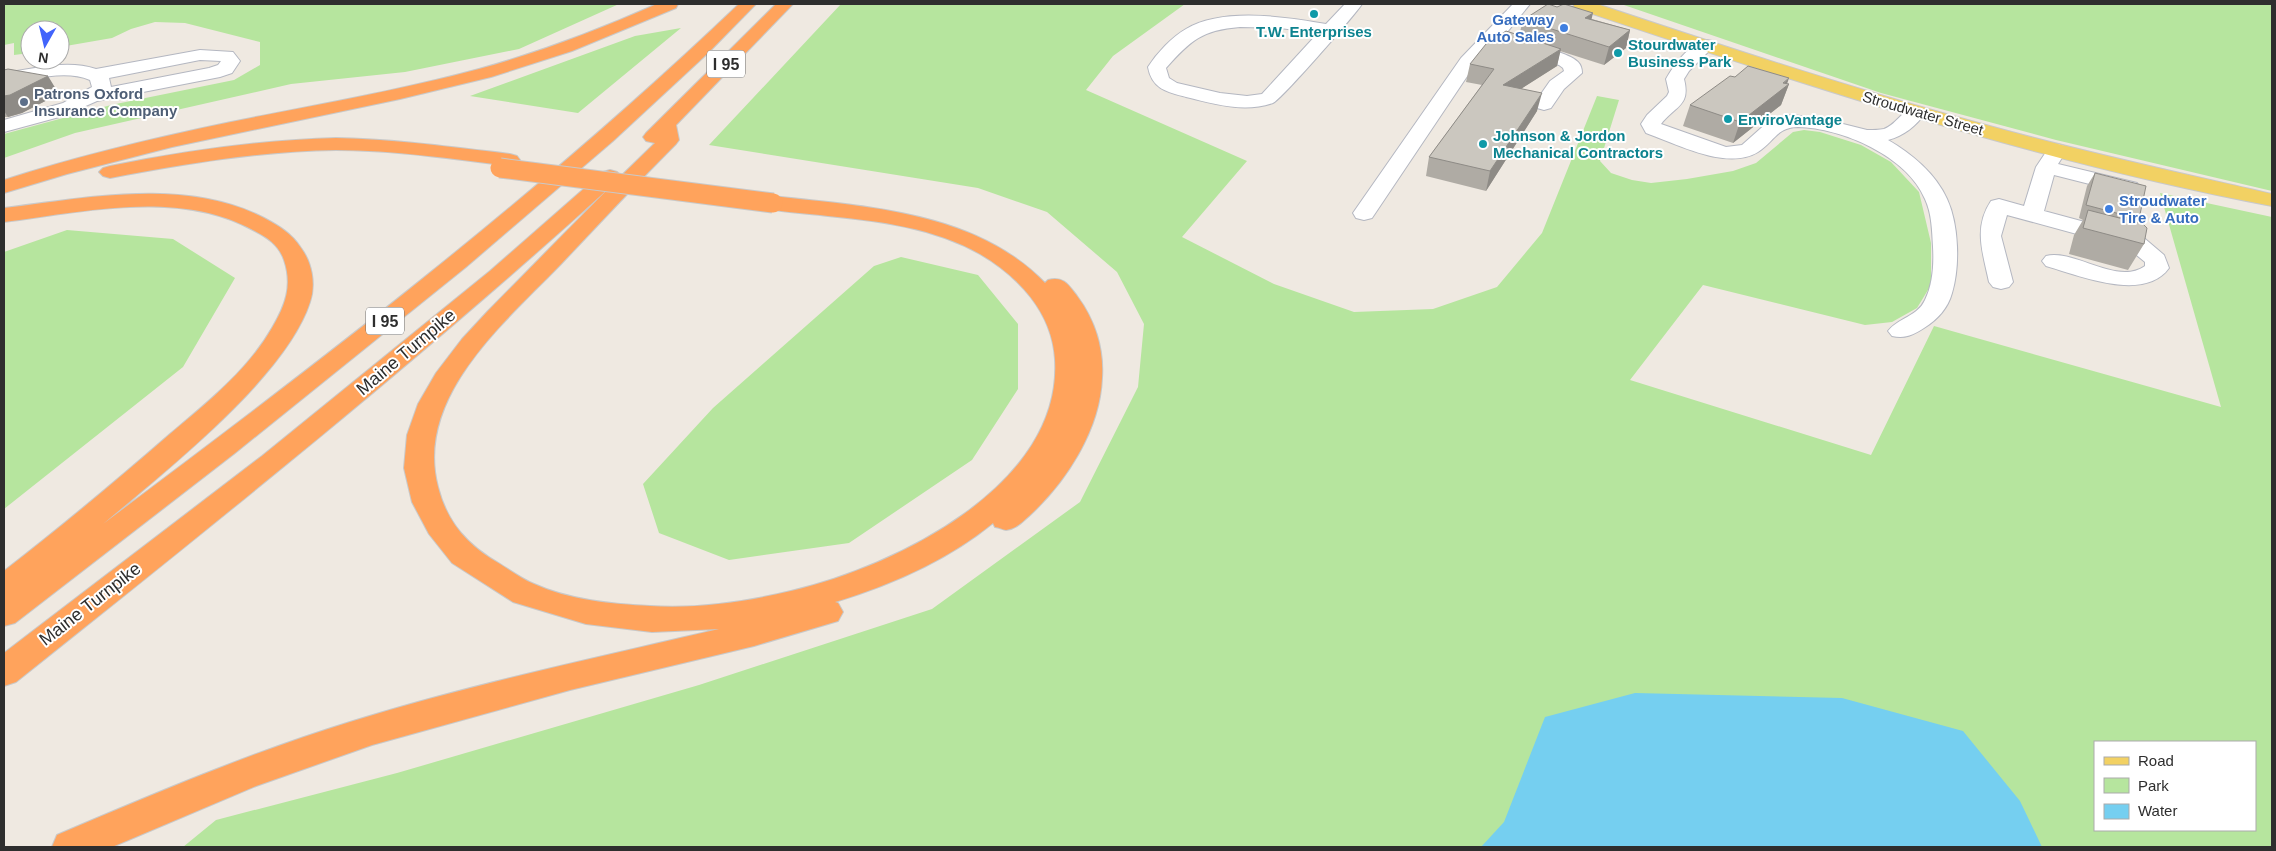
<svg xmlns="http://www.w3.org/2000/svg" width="2276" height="851" viewBox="0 0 2276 851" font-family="Arial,sans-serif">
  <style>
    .green { fill: #b6e59e; fill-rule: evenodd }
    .water { fill: #75cff0 }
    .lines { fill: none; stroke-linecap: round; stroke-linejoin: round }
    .minor-casing { stroke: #b4b7c1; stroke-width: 2 }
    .major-casing { stroke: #c9c9c9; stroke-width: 2 }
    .highway-casing { stroke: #c9c9c9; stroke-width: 2 }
    .minor { fill: #fff; fill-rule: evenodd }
    .major { fill: #f2d163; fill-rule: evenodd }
    .highway { fill: #ffa35c; fill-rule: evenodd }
    .highway-bridge-casing { stroke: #c9c9c9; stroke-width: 21; stroke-linecap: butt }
    .highway-bridge { stroke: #ffa35c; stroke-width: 19 }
    .wall { fill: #afaba4 }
    .shaded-wall { fill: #8e8b86 }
    .building { fill: #cbc7bf; stroke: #8e8b86 }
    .culture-dot { fill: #0f9aa8; stroke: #fff; stroke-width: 2 }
    .shop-dot { fill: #3f7fe0; stroke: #fff; stroke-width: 2 }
    .service-dot { fill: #5c6f8a; stroke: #fff; stroke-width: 2 }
    .labels { text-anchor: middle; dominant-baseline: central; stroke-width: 4; stroke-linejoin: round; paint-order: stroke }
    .far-shop-label { font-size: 15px; font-weight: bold; fill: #366cbe; stroke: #fff; text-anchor: end }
    .far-culture-label { font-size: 15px; font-weight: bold; fill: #0d838f; stroke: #fff; text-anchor: start }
    .far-service-label { font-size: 15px; font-weight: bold; fill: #4e5e75; stroke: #fff; text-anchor: start }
    .far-street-label { font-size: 15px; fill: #2e2e2e; stroke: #fff }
    .shield { fill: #fff; stroke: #6d6d6d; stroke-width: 1 }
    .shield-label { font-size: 16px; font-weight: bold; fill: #2e2e2e }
    .street-label { font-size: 18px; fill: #2e2e2e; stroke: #fff }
  </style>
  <rect width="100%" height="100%" fill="#efe9e1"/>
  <path class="green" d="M4 4H619L519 49 405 72 291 84 75 133 4 158V134L111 105 234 80 260 65V42L185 23 155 22 131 29 112 38 60 47V30H30V53L14 55V43L4 45Z
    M841 4H1185L1113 56 1086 90 1247 161 1182 237 1274 284 1354 312 1433 309 1497 287 1542 233 1597 96 1619 100 1600 161 1611 173 1632 180 1651 183 1687 179 1733 171 1756 163 1793 132 1804 130 1820 132 1861 145 1891 162 1919 192 1931 243V285L1917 308 1892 322 1865 325 1703 285 1630 380 1871 455 1934 326 2221 407 2160 193 2272 217V847H183L216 820 397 773 699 685 932 609 1080 502 1138 387 1144 324 1117 272 1047 212 978 188 709 145ZM2095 742H2255V830H2095Z
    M1621 4H2272V191L2056 140 1881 93Z
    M681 28 578 113 470 96 635 36Z
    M67 230 173 239 235 278 183 367 4 509V252Z
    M901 257 978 275 1018 324V389L972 460 849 543 729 560 659 533 643 484 713 408 874 266Z"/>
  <path class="water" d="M1635 693 1842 698 1963 731 2020 801 2042 847H1481L1504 822 1545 717Z"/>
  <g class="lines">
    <g class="minor-casing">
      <path id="minor" d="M1345 4H1362C1355 15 1280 101 1273 103 1244 113 1215 104 1186 97 1167 92 1152 89 1148 67 1157 53 1172 37 1186 29 1223 7 1286 17 1326 24ZM1240 27 1280 28 1318 33 1262 94 1247 96 1220 93 1177 83 1169 78 1166 68C1191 40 1202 30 1240 27Z
        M1513 4H1530L1508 31 1510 36C1527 46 1566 50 1578 62 1581 65 1582 69 1582 73L1564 89 1551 108 1544 110 1537 108 1534 104 1550 81 1564 71 1563 68 1559 65 1507 49 1496 43 1474 66 1372 218 1364 220 1356 218 1353 213 1461 58Z
        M1706 40 1712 41 1715 45 1689 71 1684 79C1691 106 1675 106 1661 124L1726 147 1742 145 1769 121 1791 115 1819 118 1867 130C1873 130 1879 130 1884 129 1900 123 1904 103 1923 108L1926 112C1917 125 1904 136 1888 140 1911 153 1936 174 1947 199 1959 225 1960 266 1952 293 1948 308 1937 320 1924 328 1913 335 1905 339 1892 336L1888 331C1898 318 1918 316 1925 300 1933 284 1934 264 1933 247 1932 231 1932 214 1925 199 1907 156 1842 128 1798 127 1777 127 1774 142 1758 152 1727 171 1677 144 1646 133L1641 124 1647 115 1667 96 1669 92 1666 79C1674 65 1689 44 1706 40Z
        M200 50 233 52 240 61 232 73 220 77 97 101 63 116 4 132V120L63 103 92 87 90 80C64 69 31 80 4 85V73C33 69 67 59 96 69ZM200 60 221 61 218 65 209 68 111 87 109 78Z
        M2057 144 2064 146 2067 150 2058 164 2137 183 2140 188 2137 193 2129 194 2054 175 2044 211 2144 238 2164 255 2169 268C2144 303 2078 275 2046 266L2042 261 2046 256C2075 249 2117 286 2145 266V262L2128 248 2007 215 2001 236 2013 282 2009 287 2001 289 1993 287 1989 282C1983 253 1973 228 1991 201L1999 199 2024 206 2036 167 2050 146Z"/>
    </g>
    <g class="major-casing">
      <path id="major" d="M1573 4H1597C1729 48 1862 92 1997 128 2088 153 2180 173 2272 194V206C2035 161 1804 85 1575 8Z"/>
    </g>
    <g class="highway-casing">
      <path id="highway" d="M657 4H678L676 8 572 51 491 77 400 99 172 147 67 174 4 193V180C78 156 154 138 231 122 314 105 398 91 479 69 540 52 599 30 657 4Z
        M739 4H756L708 53 613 141 466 267 235 453 15 623 4 626V571C61 527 116 481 170 434 207 403 248 370 272 328 285 306 293 286 284 260 279 245 267 237 253 230 178 189 84 212 4 222V208C86 198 186 177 264 218 279 226 291 233 301 248 312 263 316 284 310 302 286 377 164 472 103 524 323 360 541 193 739 4Z
        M776 4H793L676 125 679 140 676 144C637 183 599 224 561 264 505 322 414 397 438 487 447 523 468 546 500 564 511 571 522 579 534 584 569 600 612 604 650 606 696 609 746 602 791 591 894 567 1063 486 1055 359 1052 312 1019 277 980 254 934 228 880 221 828 216 807 213 786 213 765 208L762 203 765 198 773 196C867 207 975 211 1045 283L1048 280C1063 276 1068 284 1077 296 1095 320 1104 349 1102 378 1100 430 1066 482 1029 516 1022 522 1016 529 1006 530 1003 530 999 527 995 527L993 523C948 560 891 585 835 602L838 603 843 612 838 621 754 646 570 690 372 745 256 786 112 847H52L57 835C153 794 250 753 350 722 471 684 596 658 719 629L652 632 586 624 513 602 452 563 429 534 412 502 404 468 407 435 418 404 436 373 462 339 487 312 609 188C418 361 218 521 16 682L4 686V653L262 456 490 271 603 172 610 170 617 172 621 176 619 178 655 143 646 141 643 137 646 133Z
        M336 138C394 139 452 147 510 154L517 156 520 160 517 164 510 166C452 159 394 150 336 150 260 151 184 164 110 178L103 176 99 172 103 168 110 166C185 151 260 140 336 138Z"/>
    </g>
    <use href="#minor" class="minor"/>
    <use href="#major" class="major"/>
    <use href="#highway" class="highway"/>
    <g class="highway-bridge-casing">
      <path id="highway-bridge" d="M500 168 773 203"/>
    </g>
    <use href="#highway-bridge" class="highway-bridge"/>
  </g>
  <path class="wall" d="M1557 7 1592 19 1630 30 1626 48 1604 65 1560 51 1557 66 1522 88 1537 111 1486 191 1426 176 1429 157 1482 85 1466 82 1470 64 1519 36 1523 20Z
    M4 70 59 94 22 113 8 117H4Z
    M1787 84H1789L1781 105 1733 143 1683 126 1690 105Z
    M2095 173 2139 219 2137 223 2144 244 2128 270 2069 254 2074 235 2083 220 2079 218 2087 186Z"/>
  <path class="shaded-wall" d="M1593 13 1589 30 1585 18Z
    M1630 30 1626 48 1604 65 1609 47Z
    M1561 49 1557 66 1499 103 1503 85Z
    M48 76 59 94 22 113 8 117 4 111V96Z
    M1789 78 1786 87 1789 84 1781 105 1733 143 1740 122Z
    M1542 93 1537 111 1486 191 1490 171Z"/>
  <path class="building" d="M1548 4 1557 7 1564 4 1593 13 1585 18 1630 30 1609 47 1523 20Z
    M1506 31 1561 49 1503 85 1542 93 1490 171 1429 157 1494 69 1470 64 1486 44Z
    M1748 66 1789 78 1783 83 1789 84 1740 122 1690 105 1730 76 1735 77Z
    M8 69 48 76 10 95 4 96V70Z
    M2095 173 2146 186 2139 219 2086 205Z
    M2088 210 2143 224 2147 228 2144 244 2083 228Z"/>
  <g class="culture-dot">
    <circle cx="1314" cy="14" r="5"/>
    <circle cx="1618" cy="53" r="5"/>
    <circle cx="1728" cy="119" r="5"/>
    <circle cx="1483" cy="144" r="5"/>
  </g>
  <g class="shop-dot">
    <circle cx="1564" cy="28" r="5"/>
    <circle cx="2109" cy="209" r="5"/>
  </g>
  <circle class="service-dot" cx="24" cy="102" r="5"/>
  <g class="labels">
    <g class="far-shop-label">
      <text x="1554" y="19">Gateway<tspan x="1554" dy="17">Auto Sales</tspan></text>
      <text x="2119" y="200" text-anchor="start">Stroudwater<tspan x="2119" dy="17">Tire &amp; Auto</tspan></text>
    </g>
    <g class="far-culture-label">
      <text x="1314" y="31" text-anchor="middle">T.W. Enterprises</text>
      <text x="1628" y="44">Stourdwater<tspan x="1628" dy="17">Business Park</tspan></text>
      <text x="1738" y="119">EnviroVantage</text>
      <text x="1493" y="135">Johnson &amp; Jordon<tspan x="1493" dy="17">Mechanical Contractors</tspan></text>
    </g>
    <g class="far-service-label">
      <text x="34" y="93">Patrons Oxford<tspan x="34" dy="17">Insurance Company</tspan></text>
    </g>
    <g class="far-street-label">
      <text transform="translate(1923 113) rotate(16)">Stroudwater Street</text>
    </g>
    <g class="shield">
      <rect x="707" y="50.5" width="38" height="27" rx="4"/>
      <rect x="366" y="307.5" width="38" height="27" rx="4"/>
    </g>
    <g class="shield-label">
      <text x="726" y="64">I 95</text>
      <text x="385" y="321">I 95</text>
    </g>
    <g class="street-label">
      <text transform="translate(406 352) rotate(-40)">Maine Turnpike</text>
      <text transform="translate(90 604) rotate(-38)">Maine Turnpike</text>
    </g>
  </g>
  <rect width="2276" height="851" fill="none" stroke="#2e2e2e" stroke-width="10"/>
  <rect x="2094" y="741" width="162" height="90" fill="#ffffff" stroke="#ababab"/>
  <rect x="2104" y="757" width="25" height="8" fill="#f2d163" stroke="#ababab"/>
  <text x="2138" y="766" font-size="15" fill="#2e2e2e">Road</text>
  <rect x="2104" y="778" width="25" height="15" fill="#b6e59e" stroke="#ababab"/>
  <text x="2138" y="791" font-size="15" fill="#2e2e2e">Park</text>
  <rect x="2104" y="804" width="25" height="15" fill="#75cff0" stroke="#ababab"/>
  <text x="2138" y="816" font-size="15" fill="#2e2e2e">Water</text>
  <g transform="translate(45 45) rotate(188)"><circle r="24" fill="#ffffff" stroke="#ababab"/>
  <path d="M0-4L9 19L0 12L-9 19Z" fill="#4264fb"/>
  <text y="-8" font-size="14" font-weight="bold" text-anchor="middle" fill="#2e2e2e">N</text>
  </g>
</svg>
